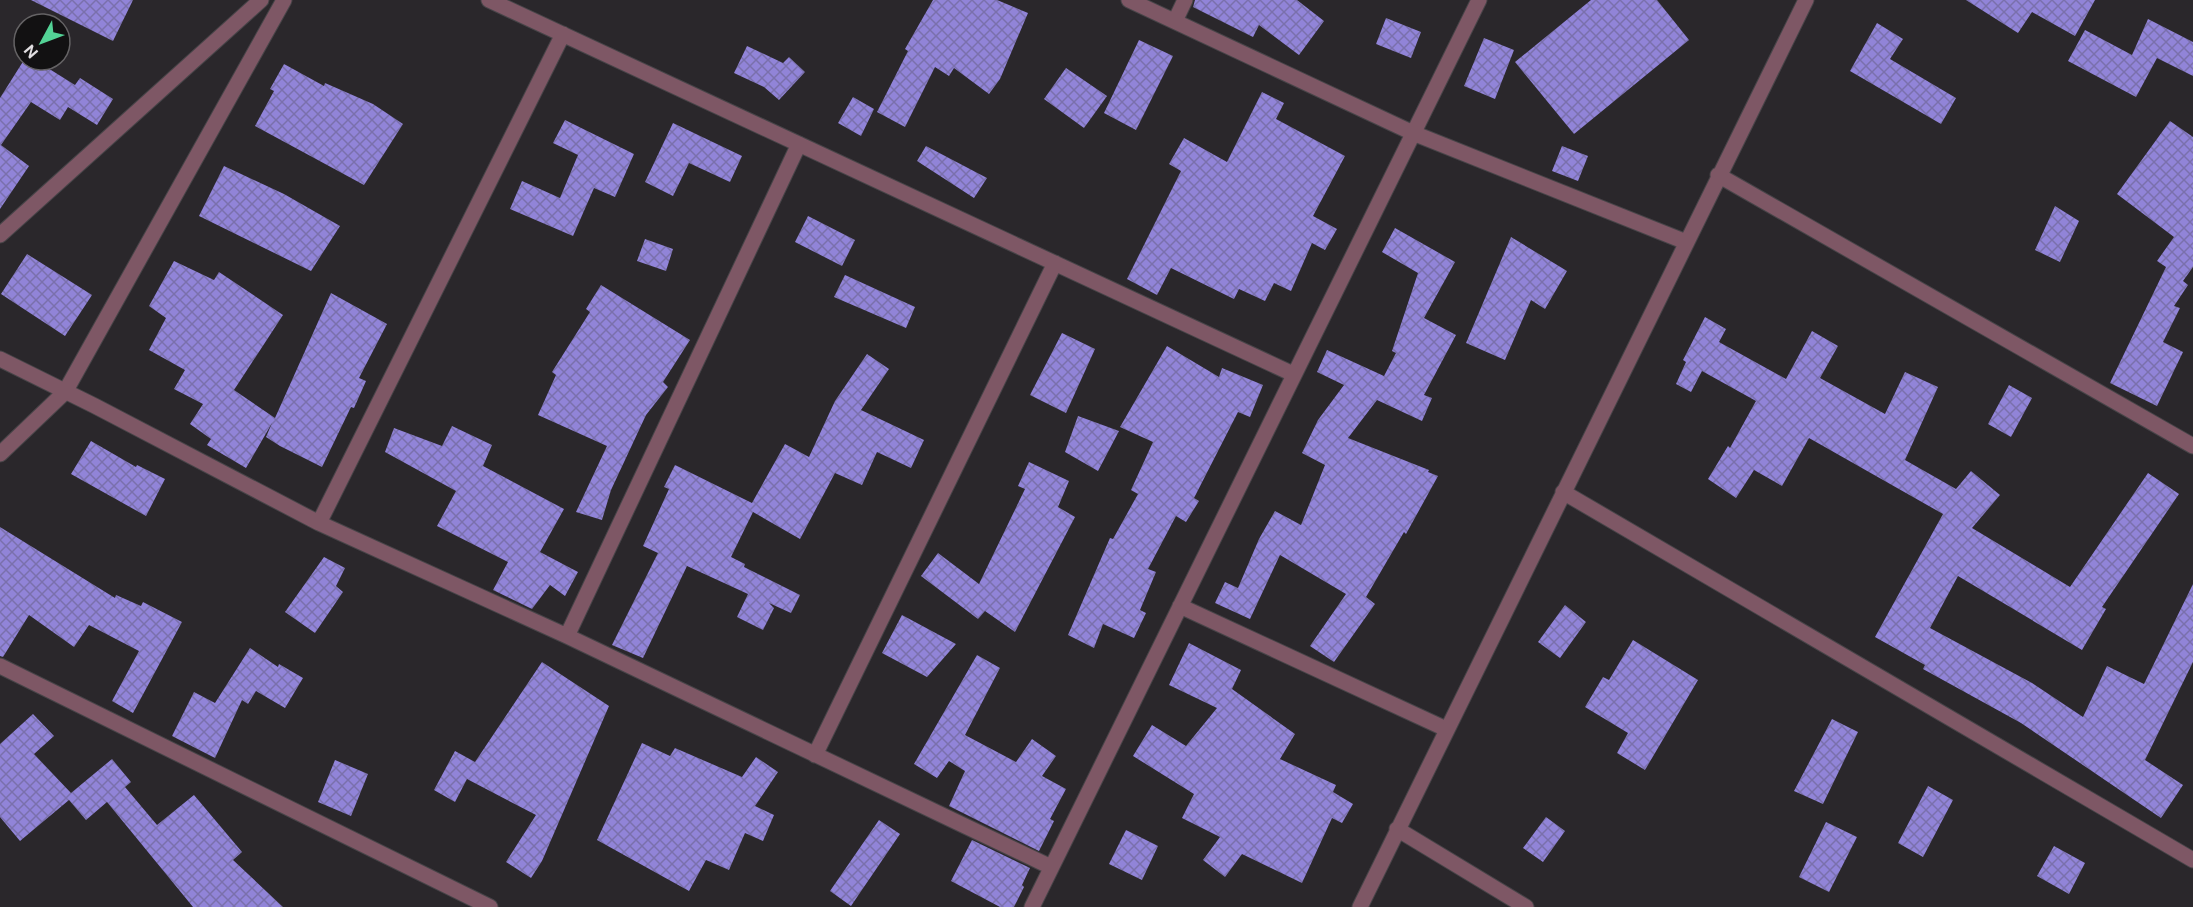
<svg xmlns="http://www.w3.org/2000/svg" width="2193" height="907" viewBox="0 0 2193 907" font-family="'DM Sans',sans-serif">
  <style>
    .building { fill: url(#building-cross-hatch) }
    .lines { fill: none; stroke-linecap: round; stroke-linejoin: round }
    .street-casing { stroke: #474448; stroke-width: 17 }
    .street { stroke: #7e5765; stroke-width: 15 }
  </style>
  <defs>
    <pattern id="building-cross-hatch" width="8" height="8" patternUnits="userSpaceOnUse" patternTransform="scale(1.5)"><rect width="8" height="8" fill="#9184d8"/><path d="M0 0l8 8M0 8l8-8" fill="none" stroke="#7a70ac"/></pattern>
  </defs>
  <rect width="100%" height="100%" fill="#2a272b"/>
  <path class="building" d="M31 0H133L113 41Z
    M933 0H997L1028 13 1000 79 989 94 954 68 949 76 935 67 905 127 877 112 908 51 905 49Z
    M1195 0H1297L1324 21 1299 55 1259 25 1253 37 1193 7Z
    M1591 0H1657L1689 40 1574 134 1515 62Z
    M1966 0H2095L2075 36 2032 12 2018 33Z
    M1386 18 1421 32 1411 58 1376 44Z
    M2148 19 2193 42V76L2157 58 2136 97 2068 61 2085 30 2132 55Z
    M1877 23 1903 39 1890 59 1956 98 1941 124 1850 71Z
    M1484 38 1514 50 1495 99 1464 86Z
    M1139 40 1173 56 1136 130 1104 113Z
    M747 46 783 63 789 57 805 72 779 100 764 87 734 73Z
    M24 60H35L75 85 80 78 113 99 97 125 68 107 60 120 31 102 1 145 29 166 0 209V98Z
    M284 64 324 86 325 83 373 104 403 124 364 185 255 126 274 91 270 89Z
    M1066 68 1107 96 1084 128 1044 99Z
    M1262 92 1284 103 1276 119 1345 156 1313 216 1337 229 1325 250 1312 243 1291 291 1274 283 1265 301 1239 289 1234 299 1171 268 1157 295 1127 279 1181 171 1169 164 1184 138 1227 162Z
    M853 97 874 109 861 136 838 123Z
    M565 120 634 154 615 197 594 188 573 236 510 209 522 181 560 198 578 155 553 143Z
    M2170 121 2193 137V267L2183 281 2188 285 2174 306 2180 308 2163 342 2183 352 2157 406 2110 383 2166 267 2157 261 2174 237 2117 194Z
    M673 123 742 156 730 182 689 163 673 196 645 182Z
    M926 146 987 178 974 198 917 161Z
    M1562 146 1588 156 1578 181 1552 171Z
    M224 166 284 194 340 226 311 271 199 216Z
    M2055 206 2079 221 2060 262 2035 250Z
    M808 216 855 240 842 266 795 242Z
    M1395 228 1455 262 1424 318 1456 335 1424 395 1432 398 1422 421 1377 400 1348 438 1429 470 1428 472 1438 476 1406 534 1404 532 1366 597 1375 604 1334 662 1310 646 1346 594 1280 555 1250 619 1215 603 1225 582 1238 588 1259 539 1275 511 1301 525 1325 465 1302 453 1318 420 1344 385 1317 372 1327 350 1384 376 1396 353 1392 351 1418 273 1382 252Z
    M1511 237 1567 271 1545 309 1531 300 1505 360 1466 343Z
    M645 239 673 249 666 271 637 261Z
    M27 254 92 295 65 336 1 294Z
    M174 261 214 280 219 272 283 315 234 390 275 418 331 293 387 324 359 378 366 381 354 408 351 407 322 467 280 446 266 437 272 423 246 468 207 445 211 439 190 424 203 404 174 389 185 370 149 350 166 318 149 306Z
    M845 275 915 307 906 328 834 297Z
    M601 285 690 340 663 382 668 387 646 415 611 490 602 520 576 512 607 446 538 415 556 375 552 372 590 312 586 309Z
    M1705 317 1726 329 1719 342 1786 379 1812 331 1838 346 1820 378 1885 414 1905 372 1938 387 1905 460 1956 489 1971 471 2000 495 1972 528 2070 587 2148 473 2179 494 2102 607 2106 609 2082 650 1958 576 1930 628 2032 683 2083 717 2107 666 2144 684 2193 584V662L2145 760 2183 785 2161 818 2021 723 1923 669 1925 665 1875 637 1943 514 1809 438 1782 486 1754 470 1736 498 1708 479 1728 446 1730 448 1756 401 1702 371 1691 392 1676 384 1686 362 1683 360Z
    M1062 333 1095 349 1066 413 1030 395Z
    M1167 346 1219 377 1222 368 1263 385 1250 417 1238 412 1194 498 1199 501 1186 522 1176 516 1148 569 1156 572 1140 610 1146 613 1134 638 1103 624 1094 648 1068 635 1110 538 1113 539 1138 494 1131 490 1153 442 1120 427Z
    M867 354 889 369 861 410 924 440 911 468 877 452 862 485 835 473 800 539 753 512 731 557 745 564 744 567 800 595 791 613 769 603 774 608 763 630 737 617 748 594 687 566 643 658 612 645 658 553 643 546 669 489 664 487 675 465 752 503 785 444 809 457 835 401Z
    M2009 385 2032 398 2011 437 1988 424Z
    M1078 416 1119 431 1098 471 1065 452Z
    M452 426 492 445 483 466 564 509 540 552 578 572 565 596 550 585 532 609 493 590 508 562 437 526 456 491 385 452 394 428 442 446Z
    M91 441 136 467 137 465 165 479 146 516 71 474Z
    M1029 462 1069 481 1058 507 1075 517 1015 632 985 611 978 619 921 576 938 553 979 584 1025 489 1018 486Z
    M0 527 115 598 116 595 141 606 143 602 182 622 133 713 112 701 139 651 89 625 74 647 29 615 3 657 0 656Z
    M324 557 345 568 336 586 343 592 315 633 285 612Z
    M1565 605 1586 622 1560 658 1538 642Z
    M902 615 956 644 927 677 882 653Z
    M1633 640 1698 680 1645 770 1617 753 1628 733 1585 707 1603 677 1609 680Z
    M1189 643 1241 670 1232 689 1295 734 1280 759 1336 785 1333 792 1353 804 1342 823 1332 818 1302 883 1242 854 1225 877 1203 860 1220 837 1182 818 1194 794 1133 756 1152 725 1186 746 1217 708 1169 685Z
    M250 648 278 667 279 664 303 678 285 708 256 691 248 704 242 700 215 758 172 736 194 692 215 703Z
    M977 655 1000 668 965 735 1016 762 1032 739 1056 756 1042 776 1066 789 1050 819 1054 821 1039 851 949 806 965 771 949 761 937 778 914 764Z
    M542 662 609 706 542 861 531 878 506 862 536 815 467 779 455 802 434 790 455 751 475 762Z
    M33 714 54 736 34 754 71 793 112 759 131 782 125 787 157 825 194 795 242 852 233 860 283 907H193L107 802 86 820 69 800 20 841 0 817V744Z
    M1832 719 1858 732 1823 804 1794 791Z
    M642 743 670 756 675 748 742 777 756 757 778 772 755 806 774 815 763 841 745 833 729 870 706 860 689 891 597 840Z
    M335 760 368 774 351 816 318 802Z
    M1928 786 1953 800 1923 857 1898 843Z
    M1546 817 1565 831 1543 862 1523 848Z
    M879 820 900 834 851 906 830 891Z
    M1826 822 1857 837 1829 892 1799 877Z
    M1126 830 1158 846 1142 880 1109 864Z
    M972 840 1030 868 1022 885 1024 887 1014 907H1000L951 881Z
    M2054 846 2085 863 2069 894 2037 876Z"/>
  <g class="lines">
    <g class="street-casing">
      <path id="street" d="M489 0 1293 374
        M1129 0 1413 133 1686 242
        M1175 21 1185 0
        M1718 175 2193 446
        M0 235 261 0
        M0 359 95 406 319 523 567 636 1051 867
        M0 454 65 392 284 0
        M1563 492 2193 860
        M319 523 563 34
        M1180 606 1446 729
        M567 636 799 144
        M0 666 490 907
        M815 755 1055 263
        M1397 829 1526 907
        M1032 907 1479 0
        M1360 907 1806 0"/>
    </g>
    <use href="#street" class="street"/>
  </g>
  <g transform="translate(42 42) rotate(229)"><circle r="28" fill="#121112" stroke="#656365" stroke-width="1.5"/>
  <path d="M0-4.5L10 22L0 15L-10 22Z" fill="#53d396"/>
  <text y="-9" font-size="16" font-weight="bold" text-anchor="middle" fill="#e1dee1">N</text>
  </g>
</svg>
